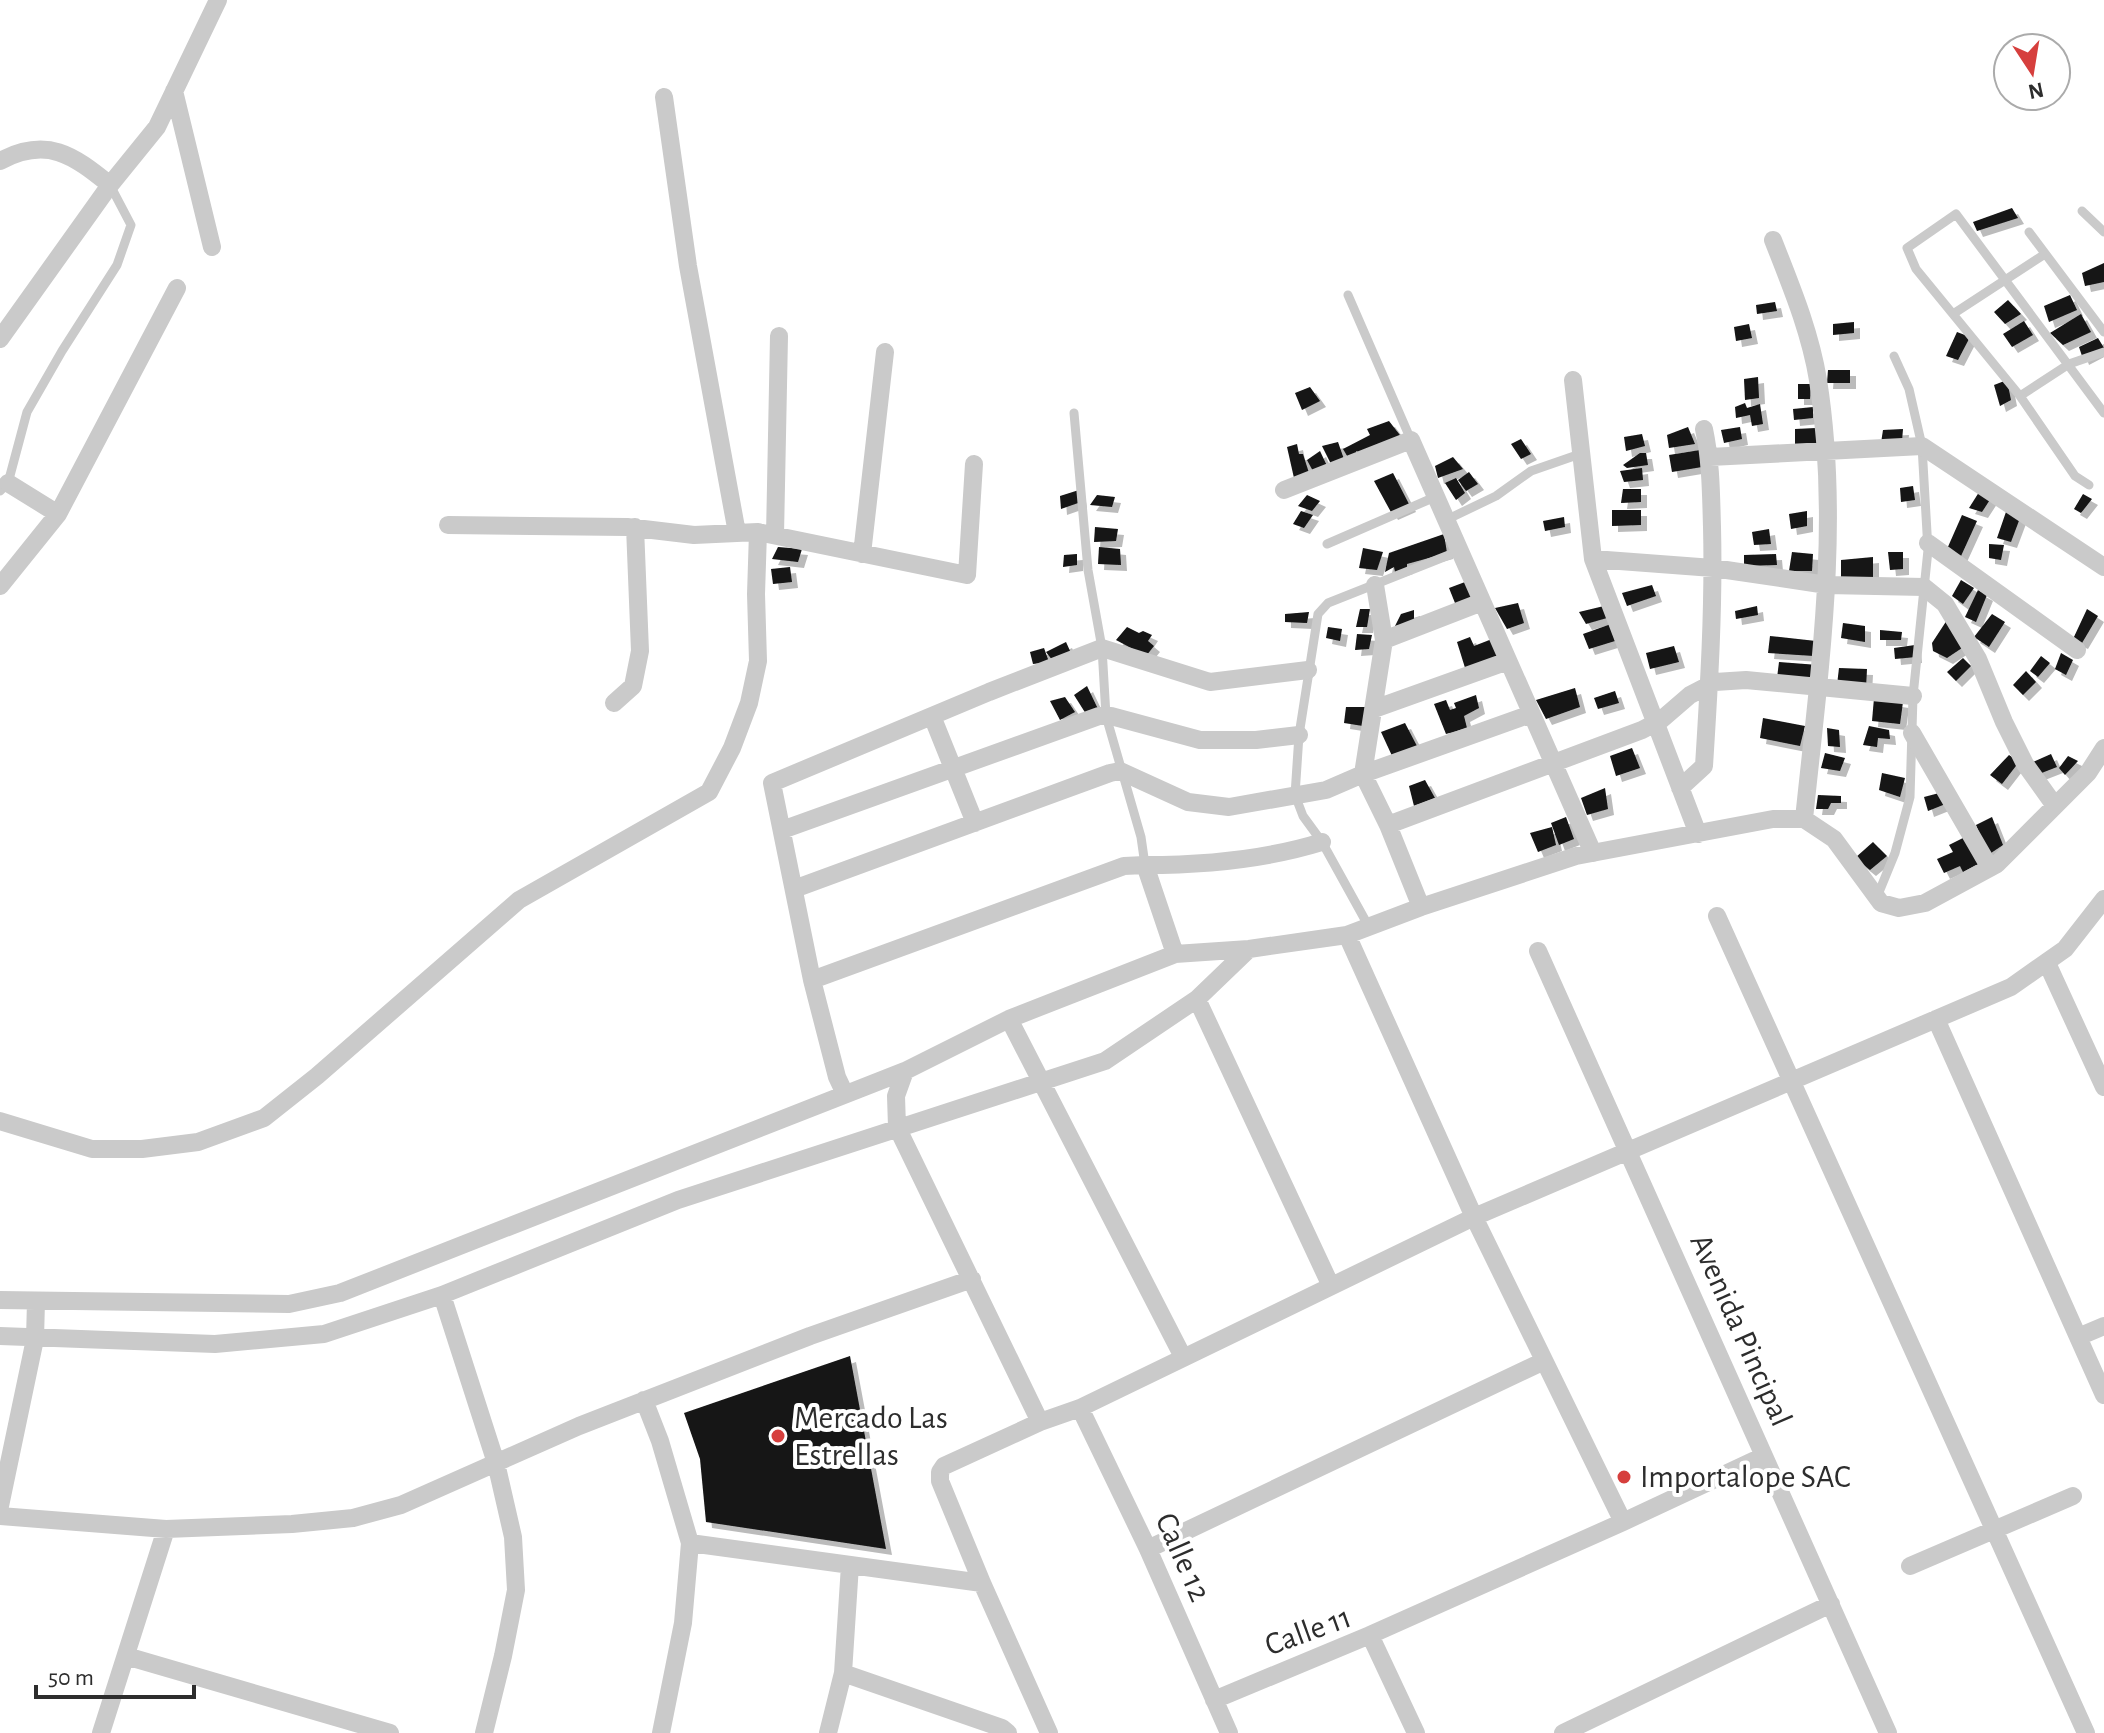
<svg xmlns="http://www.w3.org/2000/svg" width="2104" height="1733" viewBox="0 0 2104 1733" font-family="'Alegreya Sans',sans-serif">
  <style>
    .building { fill: #141414; filter: url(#shadow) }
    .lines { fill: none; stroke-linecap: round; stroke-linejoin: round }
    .service { stroke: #cacaca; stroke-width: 9 }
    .minor { stroke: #cacaca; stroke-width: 18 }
    .poi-dot { fill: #d63f3d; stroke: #fff; stroke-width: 3 }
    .labels { text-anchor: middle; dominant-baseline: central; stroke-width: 8; stroke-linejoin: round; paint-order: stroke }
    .street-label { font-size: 32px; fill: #2d2d2d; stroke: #fff }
    .poi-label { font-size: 32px; fill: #2d2d2d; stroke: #fff; text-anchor: start }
  </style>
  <defs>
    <filter id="shadow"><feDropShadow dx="6" dy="6" stdDeviation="0" flood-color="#0004"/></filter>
  </defs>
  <rect width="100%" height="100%" fill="#fff"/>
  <path class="building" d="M2012 208 2018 218 1977 231 1973 222Z
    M2104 263V282L2085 286 2082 273Z
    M2070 295 2077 310 2049 322 2044 306Z
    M2008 300 2021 314 2005 324 1994 312Z
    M1775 302 1777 311 1757 314 1756 305Z
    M2081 314 2091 332 2063 345 2050 333Z
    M2024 321 2033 335 2012 347 2003 334Z
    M1854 322V333L1833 335V324Z
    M1749 324 1752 338 1736 341 1734 327Z
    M1957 332 1970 337 1958 360 1946 356Z
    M2098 338 2104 348 2083 359 2079 347Z
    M1828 370H1850V383H1827Z
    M1758 377 1759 398 1745 400 1744 379Z
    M2007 380 2011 400 2000 406 1994 385Z
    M1798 384H1811L1810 399H1798Z
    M1310 387 1320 401 1302 410 1295 393Z
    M1745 403 1747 408 1760 404 1763 424 1752 426 1750 415 1736 418 1735 407Z
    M1813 407V418L1794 420 1793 409Z
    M1389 421 1403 439 1364 454 1356 451 1358 457 1350 461 1343 449 1370 435 1367 429Z
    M1688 427 1695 444 1669 448 1667 435Z
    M1740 427 1742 439 1724 443 1721 430Z
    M1816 428 1817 446 1795 447V429Z
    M1903 429 1902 441 1881 443 1883 430Z
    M1642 434 1645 446 1626 451 1624 437Z
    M1521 439 1531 454 1521 459 1511 444Z
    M1338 442 1346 465 1333 468 1322 446Z
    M1297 444 1299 454H1303L1309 473 1294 478 1287 447Z
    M1700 450 1702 467 1672 472 1669 455Z
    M1320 451 1328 468 1315 475 1307 460Z
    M1640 453H1646L1648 465 1627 468 1623 465Z
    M1453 457 1463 469 1438 478 1435 466Z
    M1642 468 1643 480 1624 482 1620 471Z
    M1469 472 1478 484 1466 491 1458 480Z
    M1393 473 1410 506 1392 514 1374 481Z
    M1456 478 1465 493 1456 500 1445 483Z
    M1913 486 1915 500 1901 502 1900 488Z
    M1623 489H1641V502L1621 503Z
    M1981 489 1993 495 1982 512 1969 508Z
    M1079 490 1081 502 1061 509 1060 496Z
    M2083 494 2092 499 2081 513 2074 509Z
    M1097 495 1115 497 1112 507 1090 505Z
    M1307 495 1320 501 1312 511 1298 506Z
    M2007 509 2020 518 2011 542 1997 538Z
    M1612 510H1641V525L1612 526Z
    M1301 511 1313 515 1304 528 1293 524Z
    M1807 511V526L1791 529 1789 514Z
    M1962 515 1977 521 1961 556 1947 549Z
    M1564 517 1565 527 1545 531 1543 521Z
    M1095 527 1118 529 1116 541 1094 542Z
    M1769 529 1771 544 1754 545 1752 532Z
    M1444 534 1447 553 1407 564V568L1395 572 1394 567 1385 572 1389 553Z
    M1989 544 2004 545 2001 560 1989 558Z
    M778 547 802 549 798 562 772 559Z
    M1099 547 1120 549 1121 565 1098 564Z
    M1363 548 1383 552 1377 570 1359 568Z
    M1792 552 1813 554 1812 571H1789Z
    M1888 552H1903V569L1890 570Z
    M1077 554V565L1063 567 1064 555Z
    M1776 554 1777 565 1744 566V555Z
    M1873 557V577L1841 582V560Z
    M790 567 792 582 773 584 771 569Z
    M1961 580 1974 588 1963 604 1952 596Z
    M1465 582 1473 601 1457 608 1449 588Z
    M1652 585 1656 596 1627 606 1622 593Z
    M1978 590 1987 595 1976 622 1965 617Z
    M1518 603 1524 623 1507 629 1495 608Z
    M1604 606 1607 618 1586 624 1579 612Z
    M1757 606 1758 615 1736 619 1735 611Z
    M1360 609H1370L1367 627H1356Z
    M2087 609 2098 616 2082 643 2073 639Z
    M1414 610V623L1395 626 1401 614Z
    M1309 612 1307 623 1285 622V614Z
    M1992 614 2005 622 1989 647 1974 637Z
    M1949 617 1965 646 1947 658 1933 651 1932 643Z
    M1843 623 1865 626V642L1841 638Z
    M1611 624 1615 641 1589 649 1583 634Z
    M1127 627 1139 633 1143 631 1152 635 1148 641 1154 646 1146 656 1116 640Z
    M1328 627 1342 629 1340 641 1326 638Z
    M1880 630 1902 632 1901 640H1880Z
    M1357 634 1372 635 1369 649 1355 650Z
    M1770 636 1816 641 1814 656 1768 653Z
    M1470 637 1474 646 1492 639 1500 659 1466 671 1457 642Z
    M1066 642 1071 653 1053 661 1046 652Z
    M1915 645 1916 657 1895 659 1894 648Z
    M1674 646 1679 662 1650 669 1646 653Z
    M1044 648 1049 662 1033 664 1030 652Z
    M2061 653 2073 660 2066 675 2055 669Z
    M2041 656 2050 663 2038 677 2030 671Z
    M1963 658 1971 666 1956 681 1947 672Z
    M1779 662 1818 665 1816 680 1777 678Z
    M1839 668 1867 669 1866 688 1837 685Z
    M2026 671 2036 682 2023 695 2013 685Z
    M1087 686 1098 709 1086 714 1074 695Z
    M1575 688 1580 707 1546 719 1536 700Z
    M1615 691 1619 703 1598 709 1594 698Z
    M1476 695 1479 708 1464 716 1467 728 1446 734 1434 704 1446 700 1450 710 1456 708 1454 703Z
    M1065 697 1075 712 1060 720 1050 701Z
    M1874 698 1903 702 1900 724 1872 721Z
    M1346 707H1368L1363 726 1344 723Z
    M1763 718 1805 726 1800 746 1760 738Z
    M1405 723 1418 748 1393 758 1381 732Z
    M1869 726 1889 730 1890 739 1878 738 1877 747 1863 745Z
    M1827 728 1839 730 1840 747 1828 746Z
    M1632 748 1640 768 1616 776 1610 756Z
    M1825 753 1845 758 1840 771 1821 768Z
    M2051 754 2057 767 2039 774 2033 762Z
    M2009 755 2019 762 2002 784 1990 775Z
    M2068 756 2078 761 2065 775 2059 768Z
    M1882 773 1905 778 1900 797 1879 790Z
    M1425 780 1435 798 1414 806 1409 786Z
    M1605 788 1608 809 1587 815 1581 798Z
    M1943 792 1948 803 1928 811 1924 797Z
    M1818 795 1841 796V803H1831L1828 809H1816Z
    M1566 817 1574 839 1559 845 1551 823Z
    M1992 817 2003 845 1988 855 1976 825Z
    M1552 827 1556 845 1538 852 1530 833Z
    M1969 835 1982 862 1963 872 1960 866 1944 873 1937 859 1953 852 1949 845Z
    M1873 842 1887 856 1870 870 1855 858Z
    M850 1356 886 1549 706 1522 700 1459 684 1413Z"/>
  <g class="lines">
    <path class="service" d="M2082 211 2104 232
      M2029 232 2104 332
      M1348 295 1411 440
      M1953 314 2045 254
      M2020 396 2069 364 2104 352
      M1074 413 1088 570 1102 648 1106 716 1141 837 1145 865
      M2089 485 2075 476 2020 396 1916 269 1907 248 1956 214 2104 413
      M0 491 8 483 27 412 62 351 117 265 131 225 110 185
      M1446 520 1496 496 1531 471 1580 454
      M1327 544 1435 497
      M1877 897 1895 853 1910 797 1913 696 1928 550 1922 446 1909 389 1894 356
      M1369 927 1322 842 1303 816 1295 795 1299 735 1318 614 1328 603 1459 551"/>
    <path class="minor" d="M174 91 212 247
      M664 97 688 266 737 533
      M0 161C47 136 73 155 110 185
      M1773 240C1791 286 1810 331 1818 380 1841 525 1819 674 1804 819
      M0 339 110 185 157 127 218 0
      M1573 380 1593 559 1698 834
      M1710 457 1922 446 2104 567
      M8 483 58 514
      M1284 490 1411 440 1593 853
      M448 525 627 527 694 535 758 532 967 575 974 464
      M775 535 779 336
      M1928 543 2077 650
      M862 554 885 352
      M1593 559 1713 568 1827 585 1924 587 1945 604 1978 659 2004 722 2025 764 2055 806
      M1375 585 1384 640 1363 774 1388 825
      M0 586 58 514 177 288
      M1384 640 1482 602
      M614 703 633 686 640 651 635 527
      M1374 709 1508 661
      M932 716 975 823
      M1912 733 1990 868
      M1680 788 1704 766C1709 687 1714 607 1712 527 1711 494 1711 462 1704 429
      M782 830 1099 716H1111L1200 740H1256L1299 735
      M1145 865C1205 865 1264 860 1322 842
      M794 889 1110 773 1120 771 1188 802 1229 807 1326 790 1363 774 1531 714
      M1421 907 1388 825 1642 730 1661 720 1690 695 1715 682 1746 680 1913 696
      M1717 916 2086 1733
      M1347 935 1474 1217 1623 1522
      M1249 949 1197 999 1330 1284
      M1538 951 1888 1733
      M2047 963 2104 1087
      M812 980 772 783 989 692 1102 648 1210 682 1308 670
      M1009 1019 1183 1357
      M1936 1019 2104 1395
      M905 1071 1009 1019 1175 954 1249 949 1347 935 1421 907 1576 856 1773 819H1804L1834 839 1881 903 1899 908 1925 903 1997 864 2088 773 2104 748
      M845 1094 837 1077 812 980 1124 866 1145 865 1175 954
      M0 1121 92 1149H142L198 1142 264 1118 317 1076 519 900 709 792 732 748 749 703 758 661 756 594 758 532
      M442 1295 496 1463 513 1537 516 1590 503 1656 484 1733
      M0 1300 289 1304 340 1293 905 1071 896 1096 897 1127 1040 1422
      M0 1336 215 1344 324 1334 442 1295 678 1200 1105 1061 1197 999
      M2078 1337 2104 1326
      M644 1400 660 1441 690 1543 683 1623 661 1733
      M1080 1408 1148 1549 1229 1733
      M0 1506 35 1339 36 1301
      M0 1516 166 1529 292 1524 353 1518 401 1505 579 1426 810 1336 972 1279
      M690 1543 982 1583
      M1148 1549 1544 1361
      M1910 1566 2073 1496
      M1370 1635 1623 1522 1764 1456
      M126 1656 390 1733
      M843 1673 1002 1728 1008 1733
      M1214 1700 1370 1635 1416 1733
      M101 1733 166 1529
      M828 1733 843 1673 850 1565
      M1049 1733 982 1583 940 1481V1472L944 1466 1040 1422 1080 1408 1474 1217 2011 987 2065 949 2104 899
      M1563 1733 1831 1604"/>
  </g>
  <g class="poi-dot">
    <circle cx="778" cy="1436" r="8"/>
    <circle cx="1624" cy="1477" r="8"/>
  </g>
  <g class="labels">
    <g class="street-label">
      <text transform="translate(1741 1330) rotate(66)">Avenida Pincipal</text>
      <text transform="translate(1183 1557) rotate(66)">Calle 12</text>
      <text transform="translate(1308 1631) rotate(-20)">Calle 11</text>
    </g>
    <g class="poi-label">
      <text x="794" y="1418">Mercado Las<tspan x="794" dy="37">Estrellas</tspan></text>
      <text x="1640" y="1477">Importalope SAC</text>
    </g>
  </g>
  <g transform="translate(2032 72) rotate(168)"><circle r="38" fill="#ffffff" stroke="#ababab" stroke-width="2"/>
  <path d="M0-6L14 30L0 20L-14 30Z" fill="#d63f3d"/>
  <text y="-12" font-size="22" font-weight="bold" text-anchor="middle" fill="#2d2d2d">N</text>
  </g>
  <path d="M36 1685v12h158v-12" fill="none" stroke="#2d2d2d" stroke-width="4"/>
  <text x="48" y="1685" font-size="24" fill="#2d2d2d" stroke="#ffffff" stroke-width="6" paint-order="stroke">50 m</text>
</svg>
